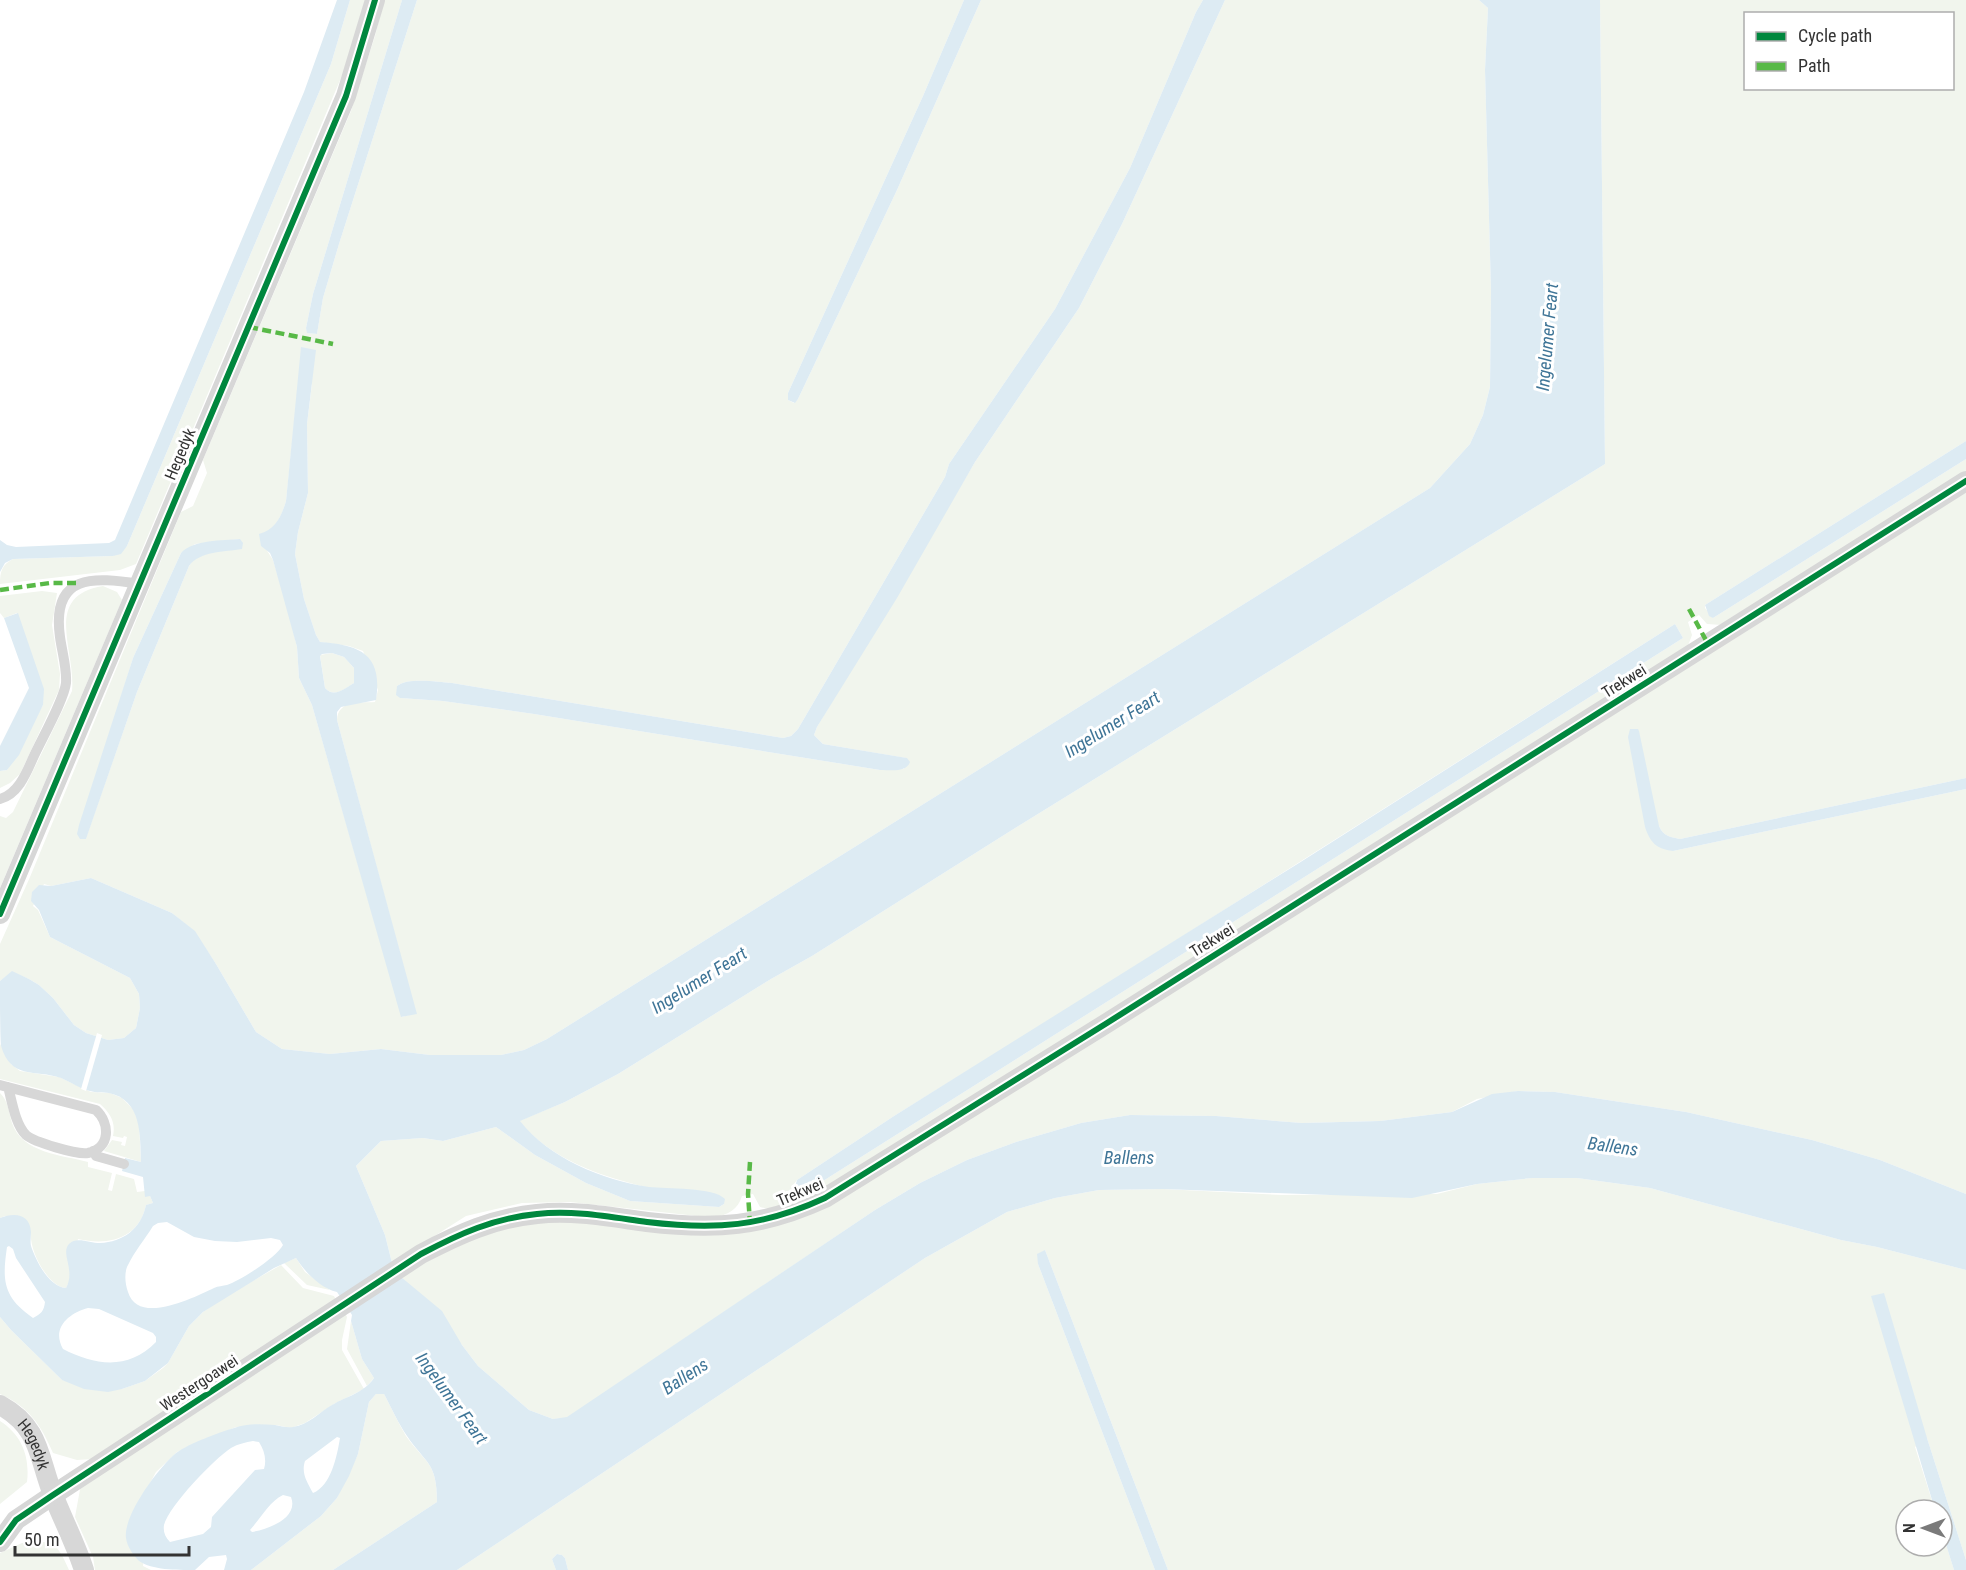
<svg xmlns="http://www.w3.org/2000/svg" width="1966" height="1570" viewBox="0 0 1966 1570" font-family="'Roboto Condensed',sans-serif">
  <style>
    .green { fill: #f1f5ed; fill-rule: evenodd }
    .water { fill: #ddebf3; fill-rule: evenodd }
    .pier { fill: #fff }
    .lines { fill: none; stroke-linecap: round; stroke-linejoin: round }
    .lane { stroke: #d7d7d7; stroke-width: 10 }
    .street { stroke: #d7d7d7; stroke-width: 20 }
    .quiet { stroke: #58b947; stroke-width: 4.5; stroke-dasharray: 9 4.5; stroke-linecap: butt }
    .cycleway-casing { stroke: #fff; stroke-width: 10 }
    .cycleway { stroke: #00873e; stroke-width: 6 }
    .labels { text-anchor: middle; dominant-baseline: central; stroke-width: 6; stroke-linejoin: round; paint-order: stroke }
    .street-label { font-size: 16px; fill: #333; stroke: #fff }
    .water-label { font-size: 18px; font-style: italic; fill: #3f7597; stroke: #fff }
  </style>
  <rect width="100%" height="100%" fill="#fff"/>
  <path class="green" d="M350 0H365L346 66 136 564 120 570 0 584C0 571 2 565 13 559L113 556 127 546 331 64Z
    M384 0H402L313 294 306 328 308 333 317 334 323 298 339 244 417 0H964L923 96 788 393V400L794 403 798 399 897 190 981 0H1203L1196 12 1130 168 1055 309 949 464 945 477 798 729 791 736 783 738 452 683C438 682 408 677 397 686L400 698 443 701 534 714 880 770 904 769 906 758 823 744 814 735 817 727 975 462 1079 308 1122 224 1225 0H1479L1488 8 1485 70 1491 291 1490 387 1483 415 1470 444 1430 488 547 1039 524 1050 501 1055H430L381 1049 330 1054 282 1049 256 1032 216 964 194 931 172 913 91 878 51 886 44 884 33 906 38 910 50 937 130 978 139 994 140 1008 136 1028 124 1038 108 1040 86 1033 74 1025 53 998 39 985 29 979 12 972 0 981V944L30 877 181 512 193 506 207 473 203 460 351 111 375 36ZM302 347 312 384 307 424 308 493 298 532 295 554 304 599 316 635 320 642 349 646 363 651 378 690 375 702C359 703 338 700 337 720L416 1013 402 1017 312 705 299 678 297 647 287 606 273 560 266 549 267 532C279 523 282 514 286 501ZM240 539 194 559 189 566 137 692 86 838 118 707 133 658 181 553 195 544Z
    M1600 0H1966V441L1705 605V608L1713 618 1966 459V474L1722 625 1707 624 1699 615 1688 622 1692 635 1686 651 862 1169C840 1180 782 1215 760 1207L753 1194 742 1196C738 1210 728 1214 715 1218L570 1202 522 1203 466 1216 392 1263 385 1235 356 1166 381 1141 423 1138 443 1141 496 1127 535 1155 586 1183 630 1201 719 1207 724 1204C655 1188 567 1179 519 1121L565 1102 618 1074 771 979 812 956 1012 830 1605 464ZM1746 14H1952V88H1746ZM1675 624 1683 638 804 1193 794 1184 797 1180 894 1116 1074 1005Z
    M1966 488V778L1680 839C1670 837 1663 836 1659 826L1645 827 1673 851 1966 789V1194L1880 1160 1812 1140 1686 1112 1555 1092 1518 1091 1477 1099 1452 1112 1380 1121 1302 1123 1216 1116 1130 1115 1081 1123 1016 1142 967 1160 920 1183 875 1210 567 1418 553 1419 529 1410 478 1366 462 1345 401 1277 425 1261 488 1230 553 1220 754 1231Z
    M103 586 117 592 122 600 0 888V816L6 818 13 812 72 691C76 650 42 596 103 586Z
    M42 591 57 593 52 625 60 674 59 690 20 774 10 783 0 788V771L7 770 43 705 17 613 4 618 0 613V596Z
    M332 653 344 657 354 668V683C345 689 334 698 325 688L320 655Z
    M0 1044 11 1064 20 1071 59 1077 91 1092 110 1093 122 1098 133 1109 139 1123 141 1162 104 1151 112 1140 122 1142 121 1145 125 1146 127 1137 124 1136 123 1138 113 1136C116 1122 110 1113 100 1104L0 1079Z
    M0 1093C8 1100 9 1113 12 1123 22 1153 62 1155 88 1162V1167L112 1173 108 1190 112 1191 116 1174 134 1179 137 1192 145 1191 150 1196 153 1203 146 1205C139 1239 108 1246 78 1239L69 1282 66 1288C48 1287 29 1250 31 1233L5 1216 0 1218Z
    M1532 1178H1577L1650 1188 1841 1240 1877 1247 1966 1270V1560L1927 1438 1915 1447 1935 1510H1906V1546H1942V1532L1954 1570H1168L1045 1250 1038 1264 1155 1570H568L565 1558 562 1555 557 1554 552 1559 556 1570H457L925 1258 1007 1212 1055 1198 1099 1190 1163 1189 1281 1195 1437 1194 1477 1184Z
    M296 1258 305 1272 330 1290 307 1285 284 1263Z
    M281 1265 303 1288 334 1296 336 1300 93 1459 77 1460 53 1453C41 1425 29 1407 0 1394V1317L11 1330 62 1380 122 1389 145 1381 163 1368 168 1363 189 1326 203 1312 226 1296Z
    M345 1313 347 1317 342 1340V1350L364 1389 334 1404 305 1423 291 1428 276 1425 236 1427 177 1452 156 1472 149 1485 143 1566 151 1570H95L93 1557 75 1517 81 1484Z
    M351 1321 362 1359 374 1378 367 1386 347 1349Z
    M381 1393 384 1394C391 1407 398 1423 406 1436 426 1464 437 1462 437 1502L333 1570H251L321 1516 337 1498 358 1454 369 1402 376 1394Z
    M0 1421C22 1435 30 1457 27 1482L0 1504Z
    M38 1541 54 1544 62 1555 69 1570H0V1553L22 1543Z"/>
  <path class="water" d="M337 0H350L331 64 127 546 121 554 113 556 13 559 5 563 0 572V540L7 545 16 547 109 543 115 540 304 92Z
    M402 0H417L339 244 323 298 317 334 307 333 306 328 313 294Z
    M964 0H981L897 190 798 399 795 403 788 400V393L923 96Z
    M1203 0H1225L1122 224 1079 308 975 462 897 598 817 727 814 735 823 744 907 758 910 762C906 773 891 770 880 770L534 714 443 701 400 698 396 695 397 686C408 677 438 682 452 683L783 738 791 736 798 729 945 477 949 464 1055 309 1130 168 1196 12Z
    M1479 0H1600L1605 464 1012 830 812 956 771 979 618 1074 565 1102 520 1121C549 1158 602 1180 649 1187 666 1189 714 1187 725 1199L724 1204 719 1207 630 1201 586 1183 535 1155 496 1127 443 1141 423 1138 381 1141 356 1166 385 1235 392 1263 401 1277 442 1311 462 1345 478 1366 529 1410 553 1419 567 1417 875 1210 920 1183 967 1160 1016 1142 1081 1123 1130 1115 1216 1116 1302 1123 1380 1121 1452 1112 1492 1094 1518 1091 1555 1092 1686 1112 1812 1140 1880 1160 1966 1194V1270L1877 1247 1841 1240 1650 1188 1577 1178H1532L1477 1184 1412 1198 1163 1189 1099 1190 1055 1198 1007 1212 925 1258 457 1570H333L437 1502C437 1462 426 1464 407 1436 398 1423 391 1407 384 1394H376L369 1402 358 1454 349 1476 337 1498 321 1516 251 1570H224L227 1559 226 1555 209 1557 195 1570C176 1570 152 1570 139 1561 133 1555 127 1546 126 1538 123 1515 159 1467 176 1453 190 1443 218 1433 234 1428 248 1423 261 1424 275 1425 281 1426 287 1428 293 1427 308 1425 320 1412 332 1405 347 1396 364 1393 374 1378L362 1359 351 1321 352 1315 337 1292C320 1288 305 1272 296 1258L274 1268 203 1312 189 1326 168 1363 145 1381 122 1389 108 1392 84 1389 62 1380 11 1330 0 1317V1218C15 1212 30 1214 31 1232 31 1237 30 1242 31 1246 36 1261 49 1287 66 1288 76 1270 60 1254 69 1244 76 1236 90 1243 100 1243 123 1242 141 1229 146 1205L153 1203 150 1196 145 1197 143 1177 122 1171 125 1158 141 1162C140 1135 142 1100 109 1093 103 1092 96 1093 90 1091 80 1089 71 1082 61 1078 35 1069 11 1080 1 1046 0 1034 0 995 0 981L12 971 29 979 39 985 53 998 74 1025 86 1033 108 1040 124 1038 136 1028 140 1008 139 994 130 978 50 937 39 910 31 901 32 892 39 885 51 886 91 878 172 913 195 931 216 964 256 1032 282 1049 330 1054 381 1049 430 1055H501L524 1050 547 1039 1430 488 1470 444 1483 415 1490 387 1491 291 1485 70 1488 8ZM167 1222 194 1237 215 1241 237 1242 271 1238 280 1240 283 1245C276 1258 241 1280 227 1285 223 1286 218 1286 214 1288 195 1297 138 1326 128 1292 125 1284 124 1272 128 1265 134 1252 145 1239 153 1226L158 1223ZM9 1246 13 1249 16 1258 45 1302C44 1311 41 1314 33 1318 3 1297 2 1281 7 1247ZM88 1308 99 1309 153 1333 156 1337V1342C129 1370 96 1366 63 1349 51 1328 69 1313 88 1308ZM337 1437 340 1438C337 1456 331 1486 313 1493 307 1482 301 1473 305 1461ZM253 1441 259 1442C264 1450 267 1459 264 1469L255 1470 212 1517 211 1527 203 1534 170 1542C165 1537 163 1532 164 1525 169 1506 214 1459 231 1448 238 1444 246 1442 253 1441ZM283 1495 291 1497C299 1518 269 1529 252 1532L250 1530C261 1518 269 1502 283 1495Z
    M301 347 316 350 307 424 308 493 298 532 295 554 304 599 316 635 320 642C360 645 383 654 376 700L341 707 337 712V720L417 1014 401 1017 312 705 299 678 297 647 273 560 270 553 261 546 259 534C276 529 281 517 286 501ZM332 653 344 657 354 668V683C344 689 334 698 325 688L320 656 322 654Z
    M1966 441V459L1713 618 1709 616 1705 605Z
    M240 539 243 543 242 549C224 552 200 551 189 566L137 692 86 839H80L77 834 79 825 133 658 181 553C194 539 222 541 240 539Z
    M18 613 44 689 43 705 19 755 7 770 0 771V746L29 688 4 618Z
    M1675 624 1683 638 804 1193 799 1192 795 1187 797 1180 894 1116 1299 863Z
    M1630 729H1638L1639 731 1659 826C1663 836 1670 837 1680 839L1966 778V789L1673 851C1656 849 1650 842 1645 827L1628 737Z
    M1045 1250 1168 1570H1155L1038 1264 1037 1254Z
    M1884 1293 1927 1438 1966 1560V1570H1954L1942 1532V1510H1935L1871 1296Z
    M557 1554 562 1555 565 1558 568 1570H556L552 1559Z"/>
  <path class="pier" d="M97 1033 102 1035 86 1091 81 1089Z"/>
  <g class="lines">
    <path class="lane" d="M0 799C18 794 26 774 33 758 41 740 64 700 66 683 67 668 62 652 60 637 51 573 94 577 140 584
      M0 1085 96 1110C110 1123 111 1148 88 1153 77 1155 34 1142 26 1135 15 1124 12 1101 8 1087
      M93 1151 96 1156 124 1164"/>
    <g class="street">
      <path d="M0 914 346 96 375 0"/>
      <path id="s1" d="M0 1405C42 1428 38 1459 54 1497 64 1522 76 1545 84 1570"/>
      <path d="M0 1542 16 1520 53 1495 421 1254C459 1234 494 1218 537 1214 574 1210 610 1217 647 1222 715 1230 762 1227 825 1198L1107 1023 1966 481"/>
    </g>
    <path class="quiet" d="M249 327 333 344
      M0 590 50 583H80
      M1689 609 1708 644
      M750 1162 748 1194 750 1223"/>
    <g class="cycleway-casing">
      <path id="cycleway" d="M0 914 346 96 375 0
        M0 1542 16 1520 53 1495 421 1254C459 1234 494 1218 537 1214 574 1210 610 1217 647 1222 715 1230 762 1227 825 1198L1107 1023 1966 481"/>
    </g>
    <use href="#cycleway" class="cycleway"/>
  </g>
  <g class="labels">
    <g class="street-label">
      <text transform="translate(180 454) rotate(-67)">Hegedyk</text>
      <text transform="translate(1624 681) rotate(-32)">Trekwei</text>
      <text transform="translate(1212 940) rotate(-32)">Trekwei</text>
      <text transform="translate(800 1192) rotate(-23)">Trekwei</text>
      <text transform="translate(199 1383) rotate(-33)">Westergoawei</text>
      <text stroke="none"><textPath href="#s1" startOffset="54">Hegedyk</textPath></text>
    </g>
    <g class="water-label">
      <text transform="translate(1547 337) rotate(-85)">Ingelumer Feart</text>
      <text transform="translate(1112 724) rotate(-32)">Ingelumer Feart</text>
      <text transform="translate(699 980) rotate(-32)">Ingelumer Feart</text>
      <text transform="translate(1613 1146) rotate(8)">Ballens</text>
      <text x="1129" y="1157">Ballens</text>
      <text transform="translate(685 1376) rotate(-33)">Ballens</text>
      <text transform="translate(452 1398) rotate(54)">Ingelumer Feart</text>
    </g>
  </g>
  <rect x="1744" y="12" width="210" height="78" fill="#ffffff" stroke="#adadad" stroke-width="1.5"/>
  <rect x="1756" y="32" width="30" height="9" fill="#00873e" stroke="#adadad" stroke-width="1.5"/>
  <text x="1798" y="42" font-size="18" fill="#333333">Cycle path</text>
  <rect x="1756" y="62" width="30" height="9" fill="#58b947" stroke="#adadad" stroke-width="1.5"/>
  <text x="1798" y="72" font-size="18" fill="#333333">Path</text>
  <g transform="translate(1924 1528) rotate(270)"><circle r="28" fill="#ffffff" stroke="#adadad" stroke-width="1.5"/>
  <path d="M0-4.5L10 22L0 15L-10 22Z" fill="#7a7a7a"/>
  <text y="-9" font-size="16" font-weight="bold" text-anchor="middle" fill="#333333">N</text>
  </g>
  <path d="M15 1546v9h174v-9" fill="none" stroke="#333333" stroke-width="3"/>
  <text x="24" y="1546" font-size="18" fill="#333333" stroke="#ffffff" stroke-width="4.5" paint-order="stroke">50 m</text>
</svg>
